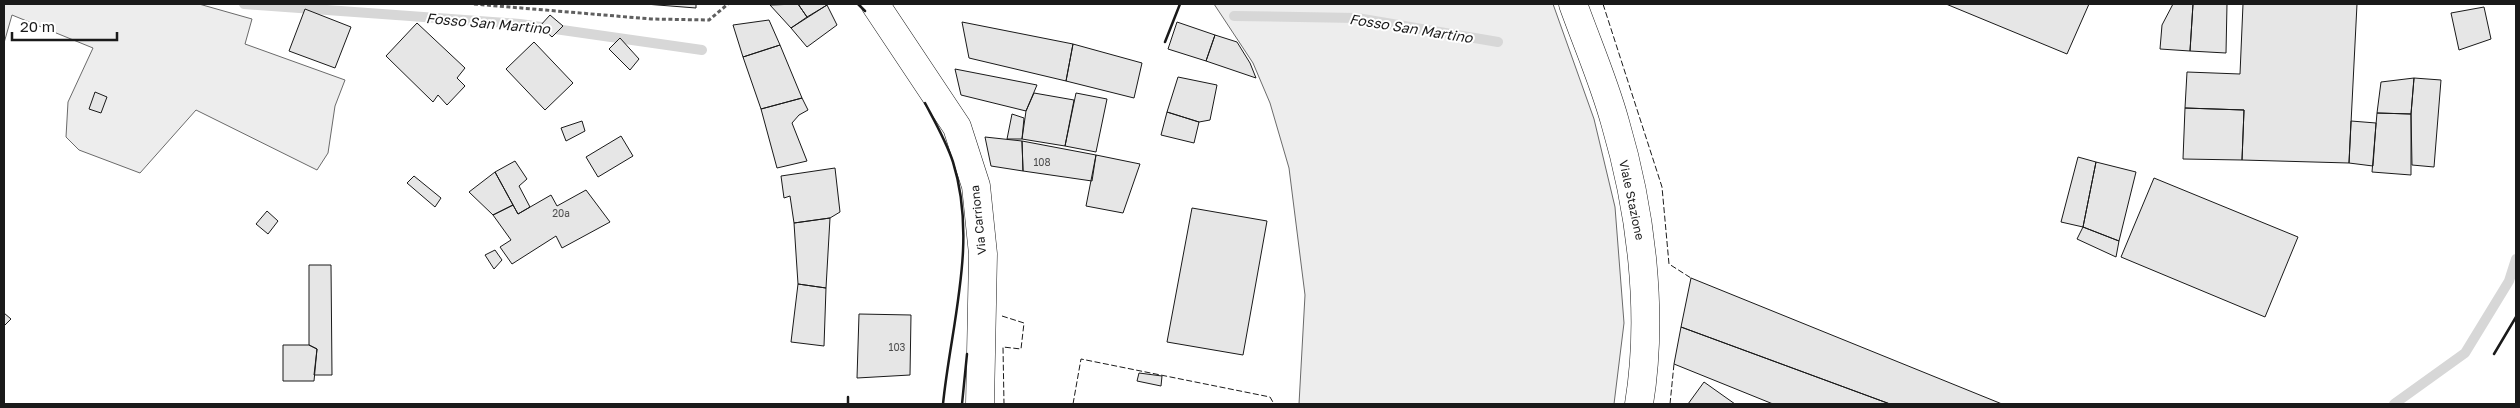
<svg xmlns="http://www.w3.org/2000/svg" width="2520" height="408" viewBox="0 0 2520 408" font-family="'Golos Text',sans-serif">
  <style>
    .built { fill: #ededed; stroke: #6a6a6a }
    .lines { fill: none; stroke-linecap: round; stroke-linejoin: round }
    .stream { stroke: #d7d7d7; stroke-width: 10 }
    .building { fill: #e6e6e6; stroke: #1a1a1a }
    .street-casing { stroke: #1a1a1a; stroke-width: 29 }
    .secondary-casing { stroke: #1a1a1a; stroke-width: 29 }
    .path { stroke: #5f5f5f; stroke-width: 3; stroke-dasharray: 4 2.5; stroke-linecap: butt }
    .street { stroke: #fff; stroke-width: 28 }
    .secondary { stroke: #fff; stroke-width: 28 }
    .fence { stroke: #1a1a1a; stroke-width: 1; stroke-dasharray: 6 2.5; stroke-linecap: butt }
    .wall { stroke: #1a1a1a; stroke-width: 2.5 }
    .labels { text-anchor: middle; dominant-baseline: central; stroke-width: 4; stroke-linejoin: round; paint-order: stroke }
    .number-label { font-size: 10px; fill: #4d4d4d }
    .street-label { font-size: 12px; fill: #1a1a1a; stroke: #fff }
    .water-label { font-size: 14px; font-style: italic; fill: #1a1a1a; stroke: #fff }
  </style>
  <rect width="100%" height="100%" fill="#fff"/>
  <path class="built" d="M4 4H199L252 19 245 44 345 80 335 106 328 153 317 170 196 110 140 173 79 150 66 137 68 102 93 48 12 15 4 43Z
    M1214 4H1553L1594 119 1615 207 1624 323 1614 404H1299L1305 295 1289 168 1270 103 1253 63Z"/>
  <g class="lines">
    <path class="stream" d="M244 4 520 24 702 50
      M1234 16 1357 18 1498 42
      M2394 404 2465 353 2509 281 2516 259"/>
  </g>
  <path class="building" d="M645 4H696V8Z
    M798 4H826L827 5 807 17Z
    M798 4 807 17 791 28 770 5Z
    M1946 4H2089L2067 54Z
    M2173 4H2193L2190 51 2160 49 2162 25Z
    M2193 4H2227L2226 53 2190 51Z
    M2243 4H2357L2349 163 2242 160 2244 110 2185 108 2187 72 2240 74Z
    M827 5 837 25 807 47 791 28Z
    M2484 7 2491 39 2459 50 2451 13Z
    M305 9 351 27 335 68 289 51Z
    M550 15 563 26 552 37 540 26Z
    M769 20 780 45 743 57 733 25Z
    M962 22 1073 44 1066 81 969 58Z
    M1177 22 1215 35 1206 61 1168 49Z
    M417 23 465 68 457 78 465 86 447 105 438 95 433 102 386 56Z
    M1215 35 1237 42 1250 63 1256 78 1206 61Z
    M620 38 639 59 630 70 609 49Z
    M534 42 573 83 545 110 506 69Z
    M1073 44 1142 63 1134 98 1066 81Z
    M780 45 802 98 761 109 743 57Z
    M955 69 1037 85 1026 111 961 95Z
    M1178 77 1217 85 1210 120 1199 122 1167 112Z
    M2414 78 2411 114 2377 113 2381 82Z
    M2414 78 2441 80 2434 167 2412 165 2411 114Z
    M95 92 107 97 101 113 89 109Z
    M1034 93 1074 100 1065 146 1022 139 1026 111Z
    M1076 93 1107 99 1096 152 1065 146Z
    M802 98 808 110 799 115 792 123 807 161 777 168 761 109Z
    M2185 108 2244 110 2242 160 2183 159Z
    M1167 112 1199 122 1194 143 1161 135Z
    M2377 113 2411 114V175L2372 172Z
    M1012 114 1024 118 1022 139H1007Z
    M582 121 585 131 566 141 561 128Z
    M2351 121 2376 123 2373 166 2349 163Z
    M621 136 633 156 598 177 586 157Z
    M985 137 1022 141 1023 171 991 166Z
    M1022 141 1096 155 1092 181 1023 171Z
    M1096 155 1140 164 1123 213 1086 206Z
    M2078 157 2096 162 2083 227 2061 222Z
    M515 161 527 179 519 186 530 207 518 214 495 172Z
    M2096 162 2136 172 2119 241 2083 227Z
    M835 168 840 212 830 218 794 223 790 196 784 198 781 176Z
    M495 172 513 205 493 215 469 192Z
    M414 176 441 198 435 207 407 183Z
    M2154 178 2298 237 2265 317 2121 257Z
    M586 190 610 222 562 248 556 236 512 264 500 247 511 240 493 215 513 205 518 214 551 195 557 206Z
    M1192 208 1267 221 1243 355 1167 342Z
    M267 211 278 221 268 234 256 224Z
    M830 218 826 288 798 284 794 223Z
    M2083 227 2119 241 2116 257 2077 239Z
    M495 250 502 260 494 269 485 255Z
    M309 265H331L332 375H314L317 349 309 345Z
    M1691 278 2002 404H1890L1681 327Z
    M798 284 826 288 824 346 791 342Z
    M4 313 11 319 4 326Z
    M859 314 911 315 910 375 857 378Z
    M1681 327 1890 404H1773L1674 364Z
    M283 345H309L317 349 314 381H283Z
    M1139 373 1162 376 1161 386 1137 381Z
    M1704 382 1735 404H1688Z"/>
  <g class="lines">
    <g class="street-casing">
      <path id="street" d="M1573 4C1587 43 1604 82 1615 122 1641 210 1654 313 1639 404"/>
    </g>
    <g class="secondary-casing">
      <path id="secondary" d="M875 4 957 127 976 186 983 254 980 404"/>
    </g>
    <path class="path" d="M474 4 651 19 709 20 728 4"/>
    <use href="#street" class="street"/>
    <use href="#secondary" class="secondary"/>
    <path class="fence" d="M1603 4 1662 187 1669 264 1691 278
      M1002 316 1024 323 1021 349 1003 347 1004 404
      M1073 404 1081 359 1270 397 1274 404
      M1670 404 1674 364"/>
    <path class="wall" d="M858 4 865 11
      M1165 42 1180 4
      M925 103C935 122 946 141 953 162 978 242 951 324 943 404
      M2494 354 2516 317
      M848 397V404
      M962 404 967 354"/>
  </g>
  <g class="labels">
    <g class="number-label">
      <text x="1042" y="162">108</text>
      <text x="561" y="213">20a</text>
      <text x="897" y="347">103</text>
    </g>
    <g class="street-label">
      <text transform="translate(1632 200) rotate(78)">Viale Stazione</text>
      <text transform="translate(978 220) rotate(-96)">Via Carriona</text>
    </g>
    <g class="water-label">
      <text transform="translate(488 23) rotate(5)">Fosso San Martino</text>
      <text transform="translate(1411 28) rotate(9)">Fosso San Martino</text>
    </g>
  </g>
  <rect width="2520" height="408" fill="none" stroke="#1a1a1a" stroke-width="10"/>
  <path d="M12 32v8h105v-8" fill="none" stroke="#1a1a1a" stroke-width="2.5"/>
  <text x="20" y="32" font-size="15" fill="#1a1a1a" stroke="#ffffff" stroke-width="4" paint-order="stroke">20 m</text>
</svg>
